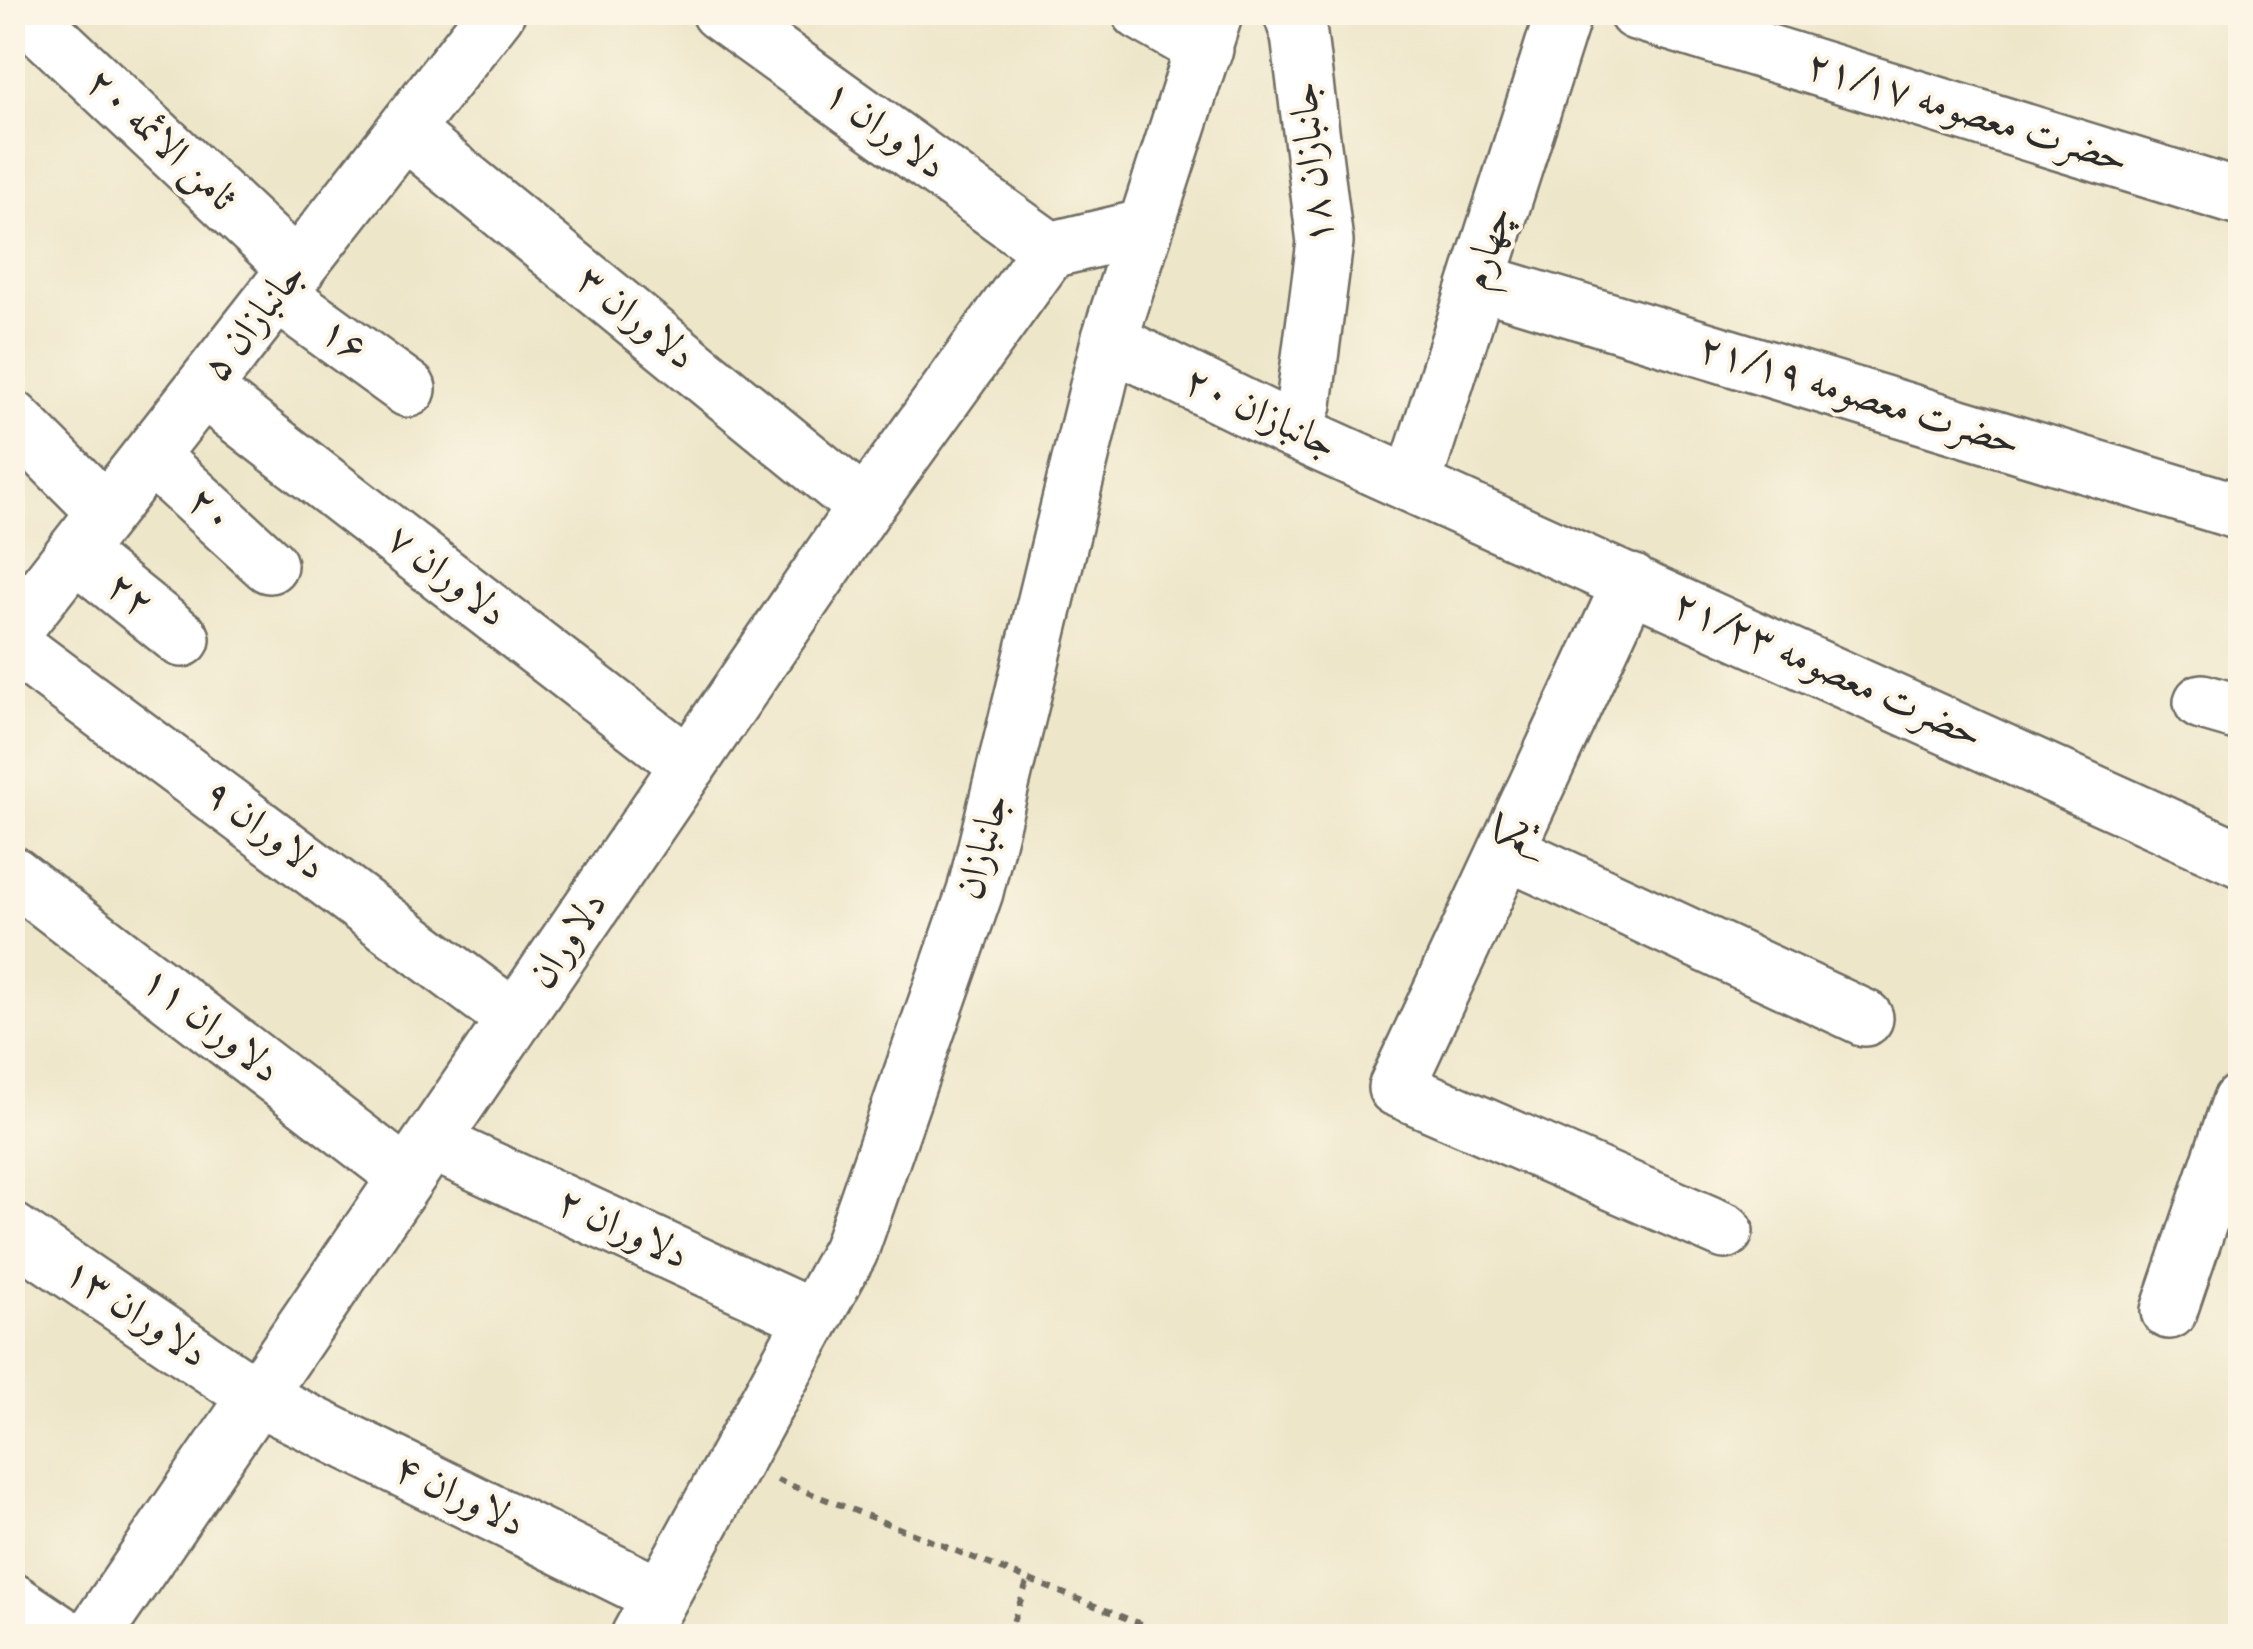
<svg xmlns="http://www.w3.org/2000/svg" width="2253" height="1649" viewBox="0 0 2253 1649" font-family="'IM FELL English',Amiri,serif">
  <style>
    .lines { fill: none; stroke-linecap: round; stroke-linejoin: round }
    .minor-casing { stroke: #6f6c62; stroke-width: 60 }
    .path { stroke: #6f6c62; stroke-width: 6; stroke-dasharray: 8 8; stroke-linecap: butt }
    .minor { stroke: #fff; stroke-width: 55 }
    .labels { text-anchor: middle; dominant-baseline: central; stroke-width: 8; stroke-linejoin: round; paint-order: stroke }
    .street-label { font-size: 40px; fill: #2b2b2b; stroke: #fcf5e5 }
  </style>
  <rect width="100%" height="100%" fill="#fcf5e5"/>
  <filter id="ink" filterUnits="userSpaceOnUse"><feTurbulence type="fractalNoise" baseFrequency=".01" numOctaves="2"/><feDisplacementMap in="SourceGraphic" scale="20" xChannelSelector="R" yChannelSelector="G"/><feConvolveMatrix kernelMatrix="1 2 1 2 8 2 1 2 1" color-interpolation-filters="sRGB"/></filter>
  <filter id="wash" filterUnits="userSpaceOnUse"><feTurbulence type="fractalNoise" baseFrequency=".0048" numOctaves="4" result="noise"/><feDisplacementMap in="SourceGraphic" scale="40" xChannelSelector="R" yChannelSelector="G"/><feGaussianBlur stdDeviation="2.25" result="paint"/><feColorMatrix in="noise" values="0 0 0 0 0 0 0 0 0 0 0 0 0 0 0 0 0 1.4 0 .05"/><feComposite in="paint" operator="in"/></filter>
  <g filter="url(#wash)">
    <rect width="100%" height="100%" fill="#ede6c9"/>
  </g>
  <g filter="url(#ink)">
    <g class="lines">
      <g class="minor-casing">
        <path id="minor" d="M24 12 297 269
          M719 12 1050 250
          M1140 12 1205 49
          M1291 12 1299 35 1325 242 1304 404 1295 432
          M1636 12 2240 198
          M405 131 865 507
          M1050 250 1142 228
          M1478 281 2240 512
          M277 294 408 389
          M1109 341 1295 432 2240 859
          M203 389 689 765
          M12 418 106 512
          M150 456 269 565
          M1413 484 1564 12
          M75 553 182 639
          M1631 582 1396 1088 1725 1231
          M12 632 497 12
          M12 644 515 1019
          M2202 702 2240 713
          M1506 851 1865 1018
          M12 874 407 1177
          M431 1142 813 1318
          M12 1231 257 1397 661 1596
          M2169 1311 2240 1102
          M12 1601 64 1636
          M93 1636 865 507 1050 250
          M639 1636 850 1251 975 892 1109 341 1215 12"/>
      </g>
      <path class="path" d="M777 1480 1171 1636
        M1008 1636 1028 1580"/>
      <use href="#minor" class="minor"/>
    </g>
  </g>
  <g class="labels">
    <g class="street-label">
      <text transform="translate(1967 114) rotate(17)">حضرت معصومه ۲۱/۱۷</text>
      <text transform="translate(884 131) rotate(36)">دلاوران ۱</text>
      <text transform="translate(160 141) rotate(43)">ثامن الائمه ۲۰</text>
      <text transform="translate(1313 163) rotate(-96)">جانبازان ۱۸</text>
      <text transform="translate(1489 248) rotate(-72)">چهارم</text>
      <text transform="translate(635 319) rotate(39)">دلاوران ۳</text>
      <text transform="translate(255 322) rotate(-52)">جانبازان ۵</text>
      <text transform="translate(343 341) rotate(36)">۱۶</text>
      <text transform="translate(1859 397) rotate(17)">حضرت معصومه ۲۱/۱۹</text>
      <text transform="translate(1260 414) rotate(25)">جانبازان ۲۰</text>
      <text transform="translate(210 511) rotate(42)">۲۰</text>
      <text transform="translate(446 577) rotate(38)">دلاوران ۷</text>
      <text transform="translate(129 596) rotate(39)">۲۲</text>
      <text transform="translate(1827 671) rotate(24)">حضرت معصومه ۲۱/۲۳</text>
      <text transform="translate(264 831) rotate(37)">دلاوران ۹</text>
      <text transform="translate(1514 835) rotate(-65)">یکم</text>
      <text transform="translate(984 847) rotate(-75)">جانبازان</text>
      <text transform="translate(569 941) rotate(-56)">دلاوران</text>
      <text transform="translate(210 1026) rotate(38)">دلاوران ۱۱</text>
      <text transform="translate(622 1230) rotate(25)">دلاوران ۲</text>
      <text transform="translate(135 1314) rotate(34)">دلاوران ۱۳</text>
      <text transform="translate(459 1497) rotate(26)">دلاوران ۴</text>
    </g>
  </g>
  <rect width="2253" height="1649" fill="none" stroke="#fcf5e5" stroke-width="50"/>
</svg>
